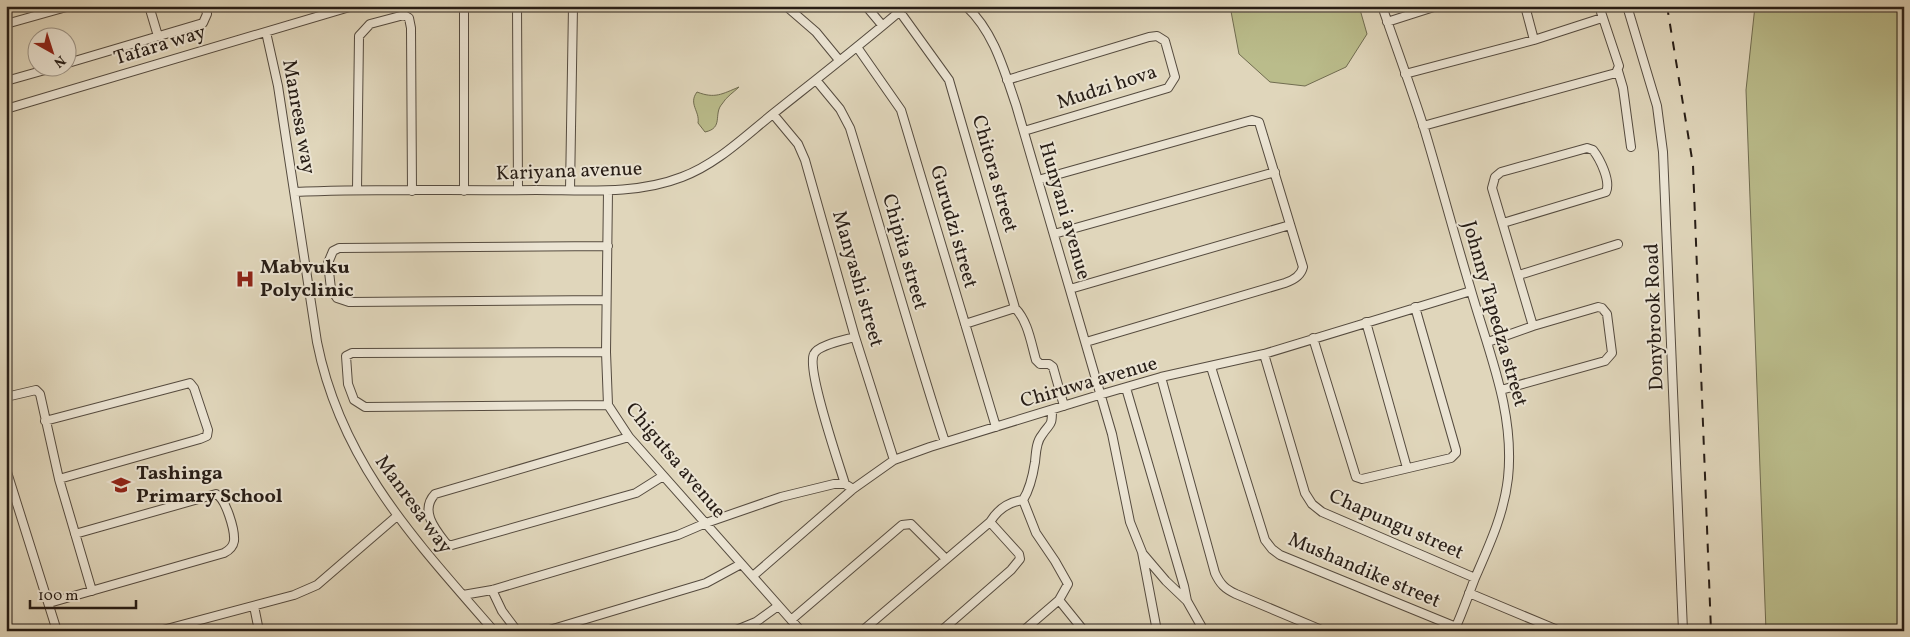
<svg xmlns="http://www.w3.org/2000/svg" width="1910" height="637" viewBox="0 0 1910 637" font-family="Vollkorn,serif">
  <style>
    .green { fill: #babc8b; stroke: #706c50 }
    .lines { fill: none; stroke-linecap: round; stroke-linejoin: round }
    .minor-casing { stroke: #554b3f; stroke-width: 10 }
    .minor { stroke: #ebe4d3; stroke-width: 8 }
    .rail { stroke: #271d16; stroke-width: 2; stroke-dasharray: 9 9; stroke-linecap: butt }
    .labels { text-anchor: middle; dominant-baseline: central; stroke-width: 4; stroke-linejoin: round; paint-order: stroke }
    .street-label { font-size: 20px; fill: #271d16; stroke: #ebe4d3 }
    .poi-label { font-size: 20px; font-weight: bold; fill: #271d16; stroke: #ebe4d3; text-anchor: start }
  </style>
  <rect width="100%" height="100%" fill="#e0d6bb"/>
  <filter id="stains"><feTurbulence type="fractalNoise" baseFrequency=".004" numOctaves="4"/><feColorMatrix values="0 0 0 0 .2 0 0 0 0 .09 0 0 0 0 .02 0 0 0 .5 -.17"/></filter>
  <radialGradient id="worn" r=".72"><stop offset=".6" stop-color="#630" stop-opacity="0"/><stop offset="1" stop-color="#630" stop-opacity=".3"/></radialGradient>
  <path class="green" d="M1230 6H1359L1367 34 1346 67 1305 86 1270 82 1239 54Z
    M1755 6H1904V631H1766L1746 90Z
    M739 87C734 92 726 97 722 104 713 114 724 128 705 132L698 123C700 111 688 104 697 92 715 99 722 94 739 87Z"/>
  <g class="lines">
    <g class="minor-casing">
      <path id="minor" d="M149 6 158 36
        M517 6 518 190
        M786 6 816 32 839 60
        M866 6 882 25
        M966 6C994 32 1004 70 1016 105L1112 434 1130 522 1142 552 1157 631
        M1060 6H1069
        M1382 6C1396 47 1411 87 1424 128 1440 181 1454 234 1470 287 1488 351 1515 411 1508 478 1504 514 1489 546 1475 578 1468 596 1462 614 1454 631
        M1525 6 1534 40
        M1627 6 1657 106 1663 152 1683 631
        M900 12 949 80 1015 308 965 324
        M1387 22 1437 6
        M6 24 70 6
        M266 32 278 86 317 342C341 463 416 541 494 631
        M857 47 901 110 996 427
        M68 63 203 23 207 14 205 6
        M1618 71 1623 88 1631 147
        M1405 74 1534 40 1602 18
        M816 80 840 109 850 128C882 232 911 338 945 442
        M1007 80 1149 37 1157 36 1165 41 1175 77 1168 88 1024 131
        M6 81 52 68
        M6 109 353 6
        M773 114 798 144 805 160 855 337 894 460
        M1423 126 1616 73 1619 66 1599 6
        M1038 180 1252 120 1259 122 1303 267C1301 276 1294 280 1285 283L1086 342
        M357 189 359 36 370 24 404 15 409 18 411 28 412 191
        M570 190 573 6
        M464 191V6
        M608 191 606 352 608 405 629 437 801 631
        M295 192C375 188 455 191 536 190 584 190 636 195 682 177 717 164 745 136 774 113 818 78 863 43 906 6
        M1503 223 1606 192C1611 181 1600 159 1593 150L1587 148 1501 172 1495 177 1492 188 1533 326
        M1054 234 1275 172
        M1519 275 1618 244
        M1070 289 1290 225
        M606 300 349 302 337 298 331 289 328 263 333 251 339 248 608 246
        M1015 308C1028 321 1031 343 1036 360L1040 364H1049L1053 367 1064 406
        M1366 322 1407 468
        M1313 338 1356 477 1362 479 1451 458 1456 453V450L1415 307
        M1488 342 1533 326 1598 307 1602 308 1607 314 1612 353 1605 361 1501 390
        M606 352 352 353 346 356 348 384 354 400 365 407 608 405
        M1264 354 1305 493 1312 504 1322 512 1475 578
        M1211 367 1265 540 1272 549 1280 555 1456 627
        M1161 377 1215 573C1220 584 1225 589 1236 594L1324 631
        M1126 388 1184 586 1187 601
        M6 397 36 390 40 394 59 479 92 591
        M45 421 190 383 194 388 208 430 207 436 200 439 59 479
        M629 437 435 494C420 510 434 528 445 542L448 545H452L636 493 663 476
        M6 469 57 631
        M845 484C839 464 806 369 814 354 818 345 845 340 855 337
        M1023 500C1030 489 1033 475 1035 462 1036 453 1036 442 1042 435 1050 422 1052 428 1052 410
        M1143 554 1166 581 1187 601 1204 631
        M753 576 853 489 894 460 930 447 1099 395 1161 377 1264 354 1471 291
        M492 590 502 611 517 631
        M1469 593 1560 631
        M463 595 492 590 678 535 706 523 781 497 834 484H845L853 489
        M1059 600 1084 631
        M49 603 224 553C228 551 233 547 234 541 235 530 226 499 216 494L75 534
        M254 606 259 631
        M791 620 902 525 911 524 945 558
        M159 631 294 595 317 585 397 516
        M546 631 706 583 741 564
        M734 631 756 622 778 606
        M862 631 990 522C998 509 1008 502 1023 500L1036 533 1055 561 1068 584 1059 600 1023 631
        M941 631 1011 570 1020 559 1019 554 990 522"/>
    </g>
    <use href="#minor" class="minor"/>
    <path class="rail" d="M1667 6 1693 165 1711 631"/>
  </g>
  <defs>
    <g id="hospital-bare" transform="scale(1.5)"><path d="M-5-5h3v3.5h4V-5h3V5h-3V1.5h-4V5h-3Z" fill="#8f2418" stroke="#ebe4d3" stroke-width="2.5" paint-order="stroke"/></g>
    <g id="school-bare" transform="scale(1.5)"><path d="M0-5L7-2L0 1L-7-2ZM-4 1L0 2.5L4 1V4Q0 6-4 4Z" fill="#8f2418" stroke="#ebe4d3" stroke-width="2.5" paint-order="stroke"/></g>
  </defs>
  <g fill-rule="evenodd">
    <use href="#hospital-bare" x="245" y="279"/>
    <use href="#school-bare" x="121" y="485"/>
  </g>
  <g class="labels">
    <g class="street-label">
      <text transform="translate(160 46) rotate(-17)">Tafara way</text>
      <text transform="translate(1107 88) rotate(-18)">Mudzi hova</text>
      <text transform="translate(298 117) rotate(80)">Manresa way</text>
      <text transform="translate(569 172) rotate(-2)">Kariyana avenue</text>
      <text transform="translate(994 174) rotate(74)">Chitora street</text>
      <text transform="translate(1064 211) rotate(74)">Hunyani avenue</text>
      <text transform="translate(953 227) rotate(74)">Gurudzi street</text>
      <text transform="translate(904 252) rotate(74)">Chipita street</text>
      <text transform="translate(857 279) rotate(74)">Manyashi street</text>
      <text transform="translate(1494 314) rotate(74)">Johnny Tapedza street</text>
      <text transform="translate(1655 317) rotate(-92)">Donybrook Road</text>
      <text transform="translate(1089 383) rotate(-16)">Chiruwa avenue</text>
      <text transform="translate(675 461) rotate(50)">Chigutsa avenue</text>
      <text transform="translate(413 505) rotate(54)">Manresa way</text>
      <text transform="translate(1396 525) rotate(24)">Chapungu street</text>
      <text transform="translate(1364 571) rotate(23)">Mushandike street</text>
    </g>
    <g class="poi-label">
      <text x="260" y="268">Mabvuku<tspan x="260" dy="23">Polyclinic</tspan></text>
      <text x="136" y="474">Tashinga<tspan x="136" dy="23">Primary School</tspan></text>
    </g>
  </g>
  <rect width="1910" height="637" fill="none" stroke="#e0d6bb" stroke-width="25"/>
  <rect x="8" y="8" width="1895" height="622" fill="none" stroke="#271d16" stroke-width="2.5"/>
  <rect x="12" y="12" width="1885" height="612" fill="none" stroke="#271d16"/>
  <g transform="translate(52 52) rotate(141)"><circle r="24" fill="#ebe4d3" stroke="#9d9487"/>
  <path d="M0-4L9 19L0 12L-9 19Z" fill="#8f2418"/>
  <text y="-8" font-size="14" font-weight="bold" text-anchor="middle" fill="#271d16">N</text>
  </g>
  <path d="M30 600v8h106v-8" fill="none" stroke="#271d16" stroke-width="2.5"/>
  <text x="38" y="600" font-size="15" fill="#271d16" stroke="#ebe4d3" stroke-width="4" paint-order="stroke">100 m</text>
  <rect width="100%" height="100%" filter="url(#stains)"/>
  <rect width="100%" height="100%" fill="url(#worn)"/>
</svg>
